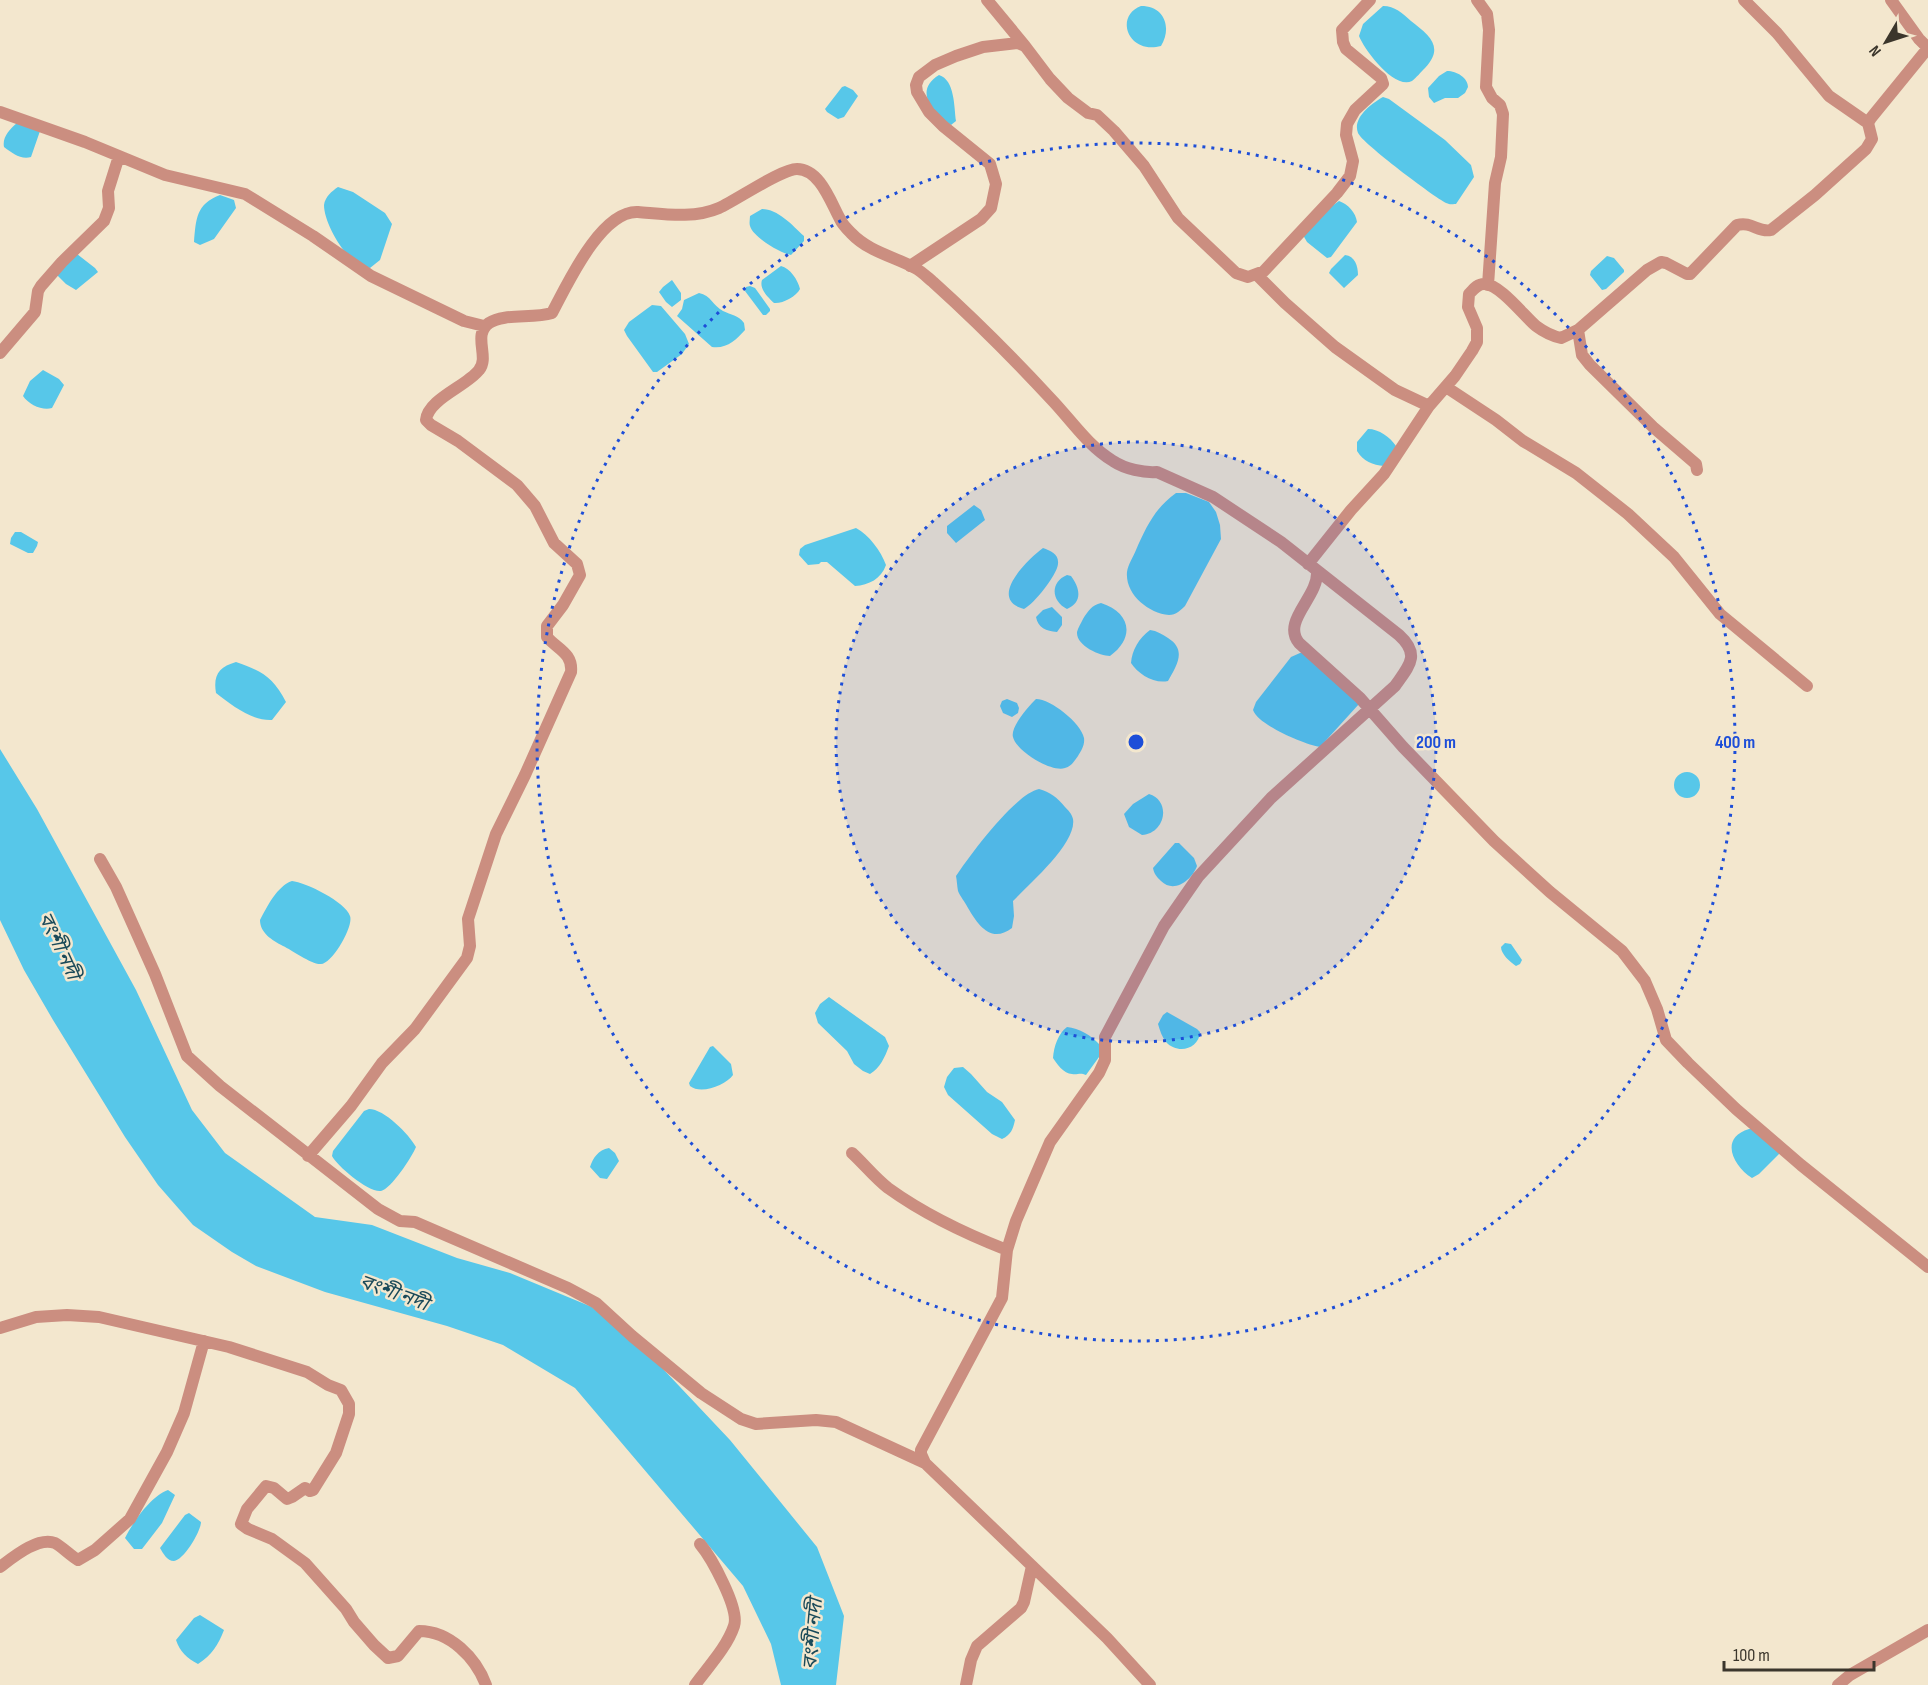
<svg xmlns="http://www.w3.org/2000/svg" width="1928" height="1685" viewBox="0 0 1928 1685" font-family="'Sofia Sans Condensed','Noto Sans Bengali',sans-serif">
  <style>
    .water { fill: #57c7e9 }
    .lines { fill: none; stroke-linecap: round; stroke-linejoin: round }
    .street { stroke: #cb8e80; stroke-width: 12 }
    .ring { fill: none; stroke: #1d4ed8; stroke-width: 3; stroke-dasharray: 3 6 }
    .labels { text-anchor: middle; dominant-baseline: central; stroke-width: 5; stroke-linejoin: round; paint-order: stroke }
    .water-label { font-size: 20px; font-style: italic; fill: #1a4a59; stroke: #f3e7ce }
    .centre { fill: #1d4ed8; stroke: #f3e7ce; stroke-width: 3 }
    .ring-label { font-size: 18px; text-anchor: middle; font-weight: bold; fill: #1d4ed8; stroke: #f3e7ce; stroke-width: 5; stroke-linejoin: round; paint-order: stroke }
  </style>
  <rect width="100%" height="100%" fill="#f3e7ce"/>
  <path class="water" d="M1141 6C1165 6 1172 28 1161 46 1128 55 1114 16 1141 6Z
    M1383 6C1395 6 1402 13 1411 21 1429 35 1445 47 1425 68 1421 72 1416 78 1412 81 1394 90 1364 49 1359 36L1363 24Z
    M1447 71C1457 71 1468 78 1468 87L1465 93 1458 98H1445L1434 103 1429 97 1428 88 1439 76Z
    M939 75C955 80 954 107 956 121L951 125C933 113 913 91 939 75Z
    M845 86 853 90 858 96 844 117 838 119 827 112 825 109 842 87Z
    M1383 97 1389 99 1445 140 1471 165 1474 177 1456 204C1451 204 1451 205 1446 203 1434 197 1362 143 1358 133 1352 118 1372 103 1383 97Z
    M17 123 40 131 31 157C21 160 12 153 4 147 2 137 10 129 17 123Z
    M338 187 353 192 385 213 392 224 380 260 370 268C367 267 363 267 361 265 344 258 324 223 324 205 325 197 332 191 338 187Z
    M220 195 234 200 236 208 214 239 200 245 194 242C196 219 196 204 220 195Z
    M1339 201C1348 204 1356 213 1357 222L1331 257 1327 258 1307 242 1303 235 1332 206Z
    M762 209C778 209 792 225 804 236V241L791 255C780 253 753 237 750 226 749 223 750 219 750 216Z
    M77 254 95 268 98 272 76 290 66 284 56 274Z
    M1345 255C1355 256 1358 266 1358 275L1344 288 1329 273 1331 269Z
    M1607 256 1614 258 1624 270V272L1606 289 1602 290 1590 275 1591 271Z
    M781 266C790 268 798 280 800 289 796 297 782 304 774 303 768 297 759 289 762 280Z
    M672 280 681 293V300L672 307 666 302 659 292 663 287Z
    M750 286 755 288 770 309V311L766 315H763L745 291 746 287Z
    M699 293C711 295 713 306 723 311 731 315 738 315 744 323L745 330C736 340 727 349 712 347L677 316 682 309 684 300Z
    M652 305 661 306 685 334 689 344 682 354 657 372H653L627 336 624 330 629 322Z
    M43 370 59 379 64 385 52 408C43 411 29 405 23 396L30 381Z
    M1368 429C1379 429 1390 437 1396 446L1384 466C1373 465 1363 461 1357 451V442Z
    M1176 493H1186L1209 502 1216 512 1220 525 1221 539 1185 606C1181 610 1176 615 1169 615 1148 613 1125 594 1127 572 1128 565 1133 557 1136 550 1146 527 1155 508 1176 493Z
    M974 505 981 510 985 520 956 543 947 533V526Z
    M856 528C869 535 881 551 886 565 881 579 869 585 855 586L827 562H821L819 564 808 565 799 555 800 549 805 545Z
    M15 532H21L38 542 37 546 33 553H28L10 544 11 538Z
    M1043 548C1051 551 1059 554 1058 564 1057 575 1034 604 1024 609 987 599 1027 560 1043 548Z
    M1067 575 1071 576C1080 588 1083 602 1067 609 1051 601 1050 582 1067 575Z
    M1101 603C1130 612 1136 637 1110 656 1100 656 1076 646 1077 632 1078 628 1081 623 1083 619 1088 611 1092 605 1101 603Z
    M1052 607 1062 617V625L1057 632C1046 631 1038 628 1036 617L1043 610Z
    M1150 630C1157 631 1162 634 1168 638 1187 650 1177 665 1168 681 1154 684 1138 674 1131 663 1132 650 1139 638 1150 630Z
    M1300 653H1303L1359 704 1320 747C1304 744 1258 725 1253 710L1256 702 1291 657Z
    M236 662C262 671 273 677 286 702L272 720C251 721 232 705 216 693 213 675 219 667 236 662Z
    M1007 699 1017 703 1019 708 1018 713 1012 717 1003 713 1000 706 1002 701Z
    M1036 699C1051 699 1081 723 1084 738 1085 745 1081 751 1078 756 1074 761 1072 766 1065 768 1052 773 1016 751 1013 737 1010 727 1029 706 1036 699Z
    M0 749 37 809 136 990 192 1110 225 1153 315 1217 372 1225 457 1258 510 1273 592 1307 648 1353 730 1440 817 1547 844 1616 836 1685H781L771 1644 743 1586 575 1388 503 1345 447 1326 325 1292 256 1266 232 1252 193 1225 158 1185 125 1137 53 1020 24 970 0 920Z
    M1674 785a13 13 0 1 1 26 0a13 13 0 1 1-26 0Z
    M1039 789C1050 792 1057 797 1065 807 1068 810 1072 814 1073 819 1077 843 1029 884 1013 901L1014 916 1012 928C991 944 978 925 968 908 965 902 960 896 958 891 957 886 957 881 956 876 970 855 1015 794 1039 789Z
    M1149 794C1172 801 1165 834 1142 835L1129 827 1124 814 1133 804Z
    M1175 843H1179L1194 858 1197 866C1192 880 1174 894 1161 881 1157 877 1154 874 1153 868Z
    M292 881C305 882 346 902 350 916 354 926 332 964 321 964 312 965 292 950 283 946 272 940 260 933 260 920 267 907 277 886 292 881Z
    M1505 943 1511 944 1522 960 1520 964 1516 966C1510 962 1501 954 1501 947Z
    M829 997 885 1037 889 1046C885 1057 880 1068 870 1074L863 1071 854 1064 847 1051 818 1023 815 1013 820 1004Z
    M1167 1012 1197 1029 1200 1032C1199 1049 1178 1055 1166 1042 1162 1037 1160 1031 1158 1024L1163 1015Z
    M1067 1027C1079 1028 1092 1036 1100 1045L1099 1057 1086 1075C1080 1072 1078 1075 1072 1074 1064 1074 1056 1063 1053 1058 1054 1046 1058 1034 1067 1027Z
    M713 1046 731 1064 733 1075C726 1085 701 1095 690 1086L689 1083 710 1047Z
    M963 1067 971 1074 987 1092 1002 1102 1015 1120C1013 1129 1011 1135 1002 1139L992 1134 948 1095 944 1087 947 1077 954 1068Z
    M369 1109C384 1109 409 1134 416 1147 412 1157 391 1189 381 1191 369 1193 337 1166 332 1156L333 1151 364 1111Z
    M1749 1129H1754L1780 1153 1759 1174 1752 1178C1733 1166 1719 1138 1749 1129Z
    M609 1148 615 1153 619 1161 607 1179 600 1178 590 1167C593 1158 598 1150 609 1148Z
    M168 1490 175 1495 162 1523 142 1549H134L125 1538C133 1522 151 1496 168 1490Z
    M189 1513 201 1522C201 1531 184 1560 174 1561 167 1561 163 1553 160 1548L185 1515Z
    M200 1615 224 1630C218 1645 212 1655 198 1664 187 1658 180 1652 176 1640L194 1618Z"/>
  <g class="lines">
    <path class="street" d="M987 0 1025 46
      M1477 0 1487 14 1489 30 1486 87 1492 98 1500 105 1503 114 1501 157 1495 183 1488 285
      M1744 0 1777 33 1829 96 1868 123
      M0 112 85 142 165 175 245 194 313 236 371 276 464 321 484 326
      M910 266 981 219 991 208 996 184 990 164 943 126 929 112 917 92 916 85 919 77 935 65 956 56 983 47 1018 43 1025 46 1050 79 1068 98 1088 113 1097 115 1114 131 1144 166 1178 218 1236 273 1248 277 1264 271 1337 193 1350 176 1353 161 1346 135 1347 124 1355 110 1383 84 1381 78 1346 49 1343 42 1342 30 1370 0
      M1257 275 1285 303 1335 347 1395 390 1429 406
      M1578 330 1582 355 1590 365 1653 427 1696 464 1697 470
      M0 353 35 312 38 291 41 286 62 262 104 221 109 208 108 191 119 156
      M1446 387 1496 420 1523 441 1576 473 1628 514 1674 557 1720 614 1807 686
      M1308 564 1351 510 1384 474 1429 406 1455 376 1472 351 1477 342V328L1468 307 1469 294C1473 290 1477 284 1484 284 1500 284 1524 316 1536 326 1544 332 1552 336 1561 338L1578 330 1647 270 1661 262 1666 263 1687 274H1690L1737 225C1752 221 1758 233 1771 230L1815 195 1866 149 1872 139 1868 123 1871 118 1928 48 1919 39 1891 0
      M1317 571C1319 597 1281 621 1299 643L1360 698 1403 747 1494 841 1550 892 1622 951 1645 981 1657 1009 1666 1040 1688 1063 1736 1109 1801 1165 1928 1267
      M100 859 116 887 155 974 187 1056 220 1086 378 1209 400 1221 415 1222 568 1288 596 1303 632 1336 701 1393 741 1419 756 1424 816 1420 836 1422 925 1463
      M852 1153C864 1164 875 1178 888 1188 924 1214 966 1234 1007 1250
      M308 1156 351 1106 382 1063 415 1029 467 958 470 946 468 919 496 834 525 775 571 672C573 653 557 649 547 637V626L563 605 580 575 577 564 554 543 535 506 517 485 458 441 431 425 426 420C428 399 467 386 479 370 490 357 472 335 489 323 504 313 533 319 552 313 567 285 601 210 638 212 664 214 694 219 719 208 737 200 781 169 797 169 820 169 831 203 840 219 842 224 847 229 851 233 869 252 893 256 915 268 921 271 927 277 933 282 974 319 1014 359 1051 399 1072 421 1087 445 1113 461 1125 469 1144 473 1157 472L1213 497 1281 542 1399 635C1421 655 1409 666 1395 686L1271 798 1198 877 1164 926 1105 1037V1060L1099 1073 1050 1142 1016 1221 1007 1250 1002 1298 921 1450V1454L925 1463 1107 1638 1150 1685
      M0 1328 36 1317 67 1315 99 1317 229 1347 307 1372 328 1385 341 1390 349 1404V1414L336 1453 313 1490 310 1491 305 1488 292 1497 287 1499 274 1488 266 1486 247 1509 241 1524 248 1529 272 1539 305 1563 346 1609 354 1622 374 1645 388 1658 398 1656 419 1631C450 1631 476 1658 486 1685
      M0 1567C12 1558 38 1536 55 1543 61 1546 71 1556 78 1560L95 1550 130 1519 167 1452 184 1413 204 1341
      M695 1685C708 1667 727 1647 734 1626 740 1609 711 1557 700 1544
      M966 1685 971 1660 977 1646 1021 1608 1024 1602 1032 1566
      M1838 1685 1850 1675 1928 1630"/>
  </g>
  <circle cx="1136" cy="742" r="300" fill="#1d4ed8" fill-opacity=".12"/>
  <g class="ring">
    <circle cx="1136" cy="742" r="300"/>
    <circle cx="1136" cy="742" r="599"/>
  </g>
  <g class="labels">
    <g class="water-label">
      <text transform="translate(59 946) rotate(65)">বংশী নদী</text>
      <text transform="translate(394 1293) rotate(20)">বংশী নদী</text>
      <text transform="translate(813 1634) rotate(-85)">বংশী নদী</text>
    </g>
  </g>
  <circle cx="1136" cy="742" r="9" class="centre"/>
  <g class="ring-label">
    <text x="1436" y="748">200 m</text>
    <text x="1735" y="748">400 m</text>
  </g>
  <g transform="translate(1886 42) rotate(231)" stroke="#f3e7ce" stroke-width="4.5" paint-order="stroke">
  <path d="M0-4.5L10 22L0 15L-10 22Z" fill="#3b362c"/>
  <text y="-9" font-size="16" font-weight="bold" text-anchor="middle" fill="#3b362c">N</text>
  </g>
  <path d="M1724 1661v9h150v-9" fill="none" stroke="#3b362c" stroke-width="3"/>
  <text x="1733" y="1661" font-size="18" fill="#3b362c" stroke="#f3e7ce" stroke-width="4.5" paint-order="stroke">100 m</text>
</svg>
